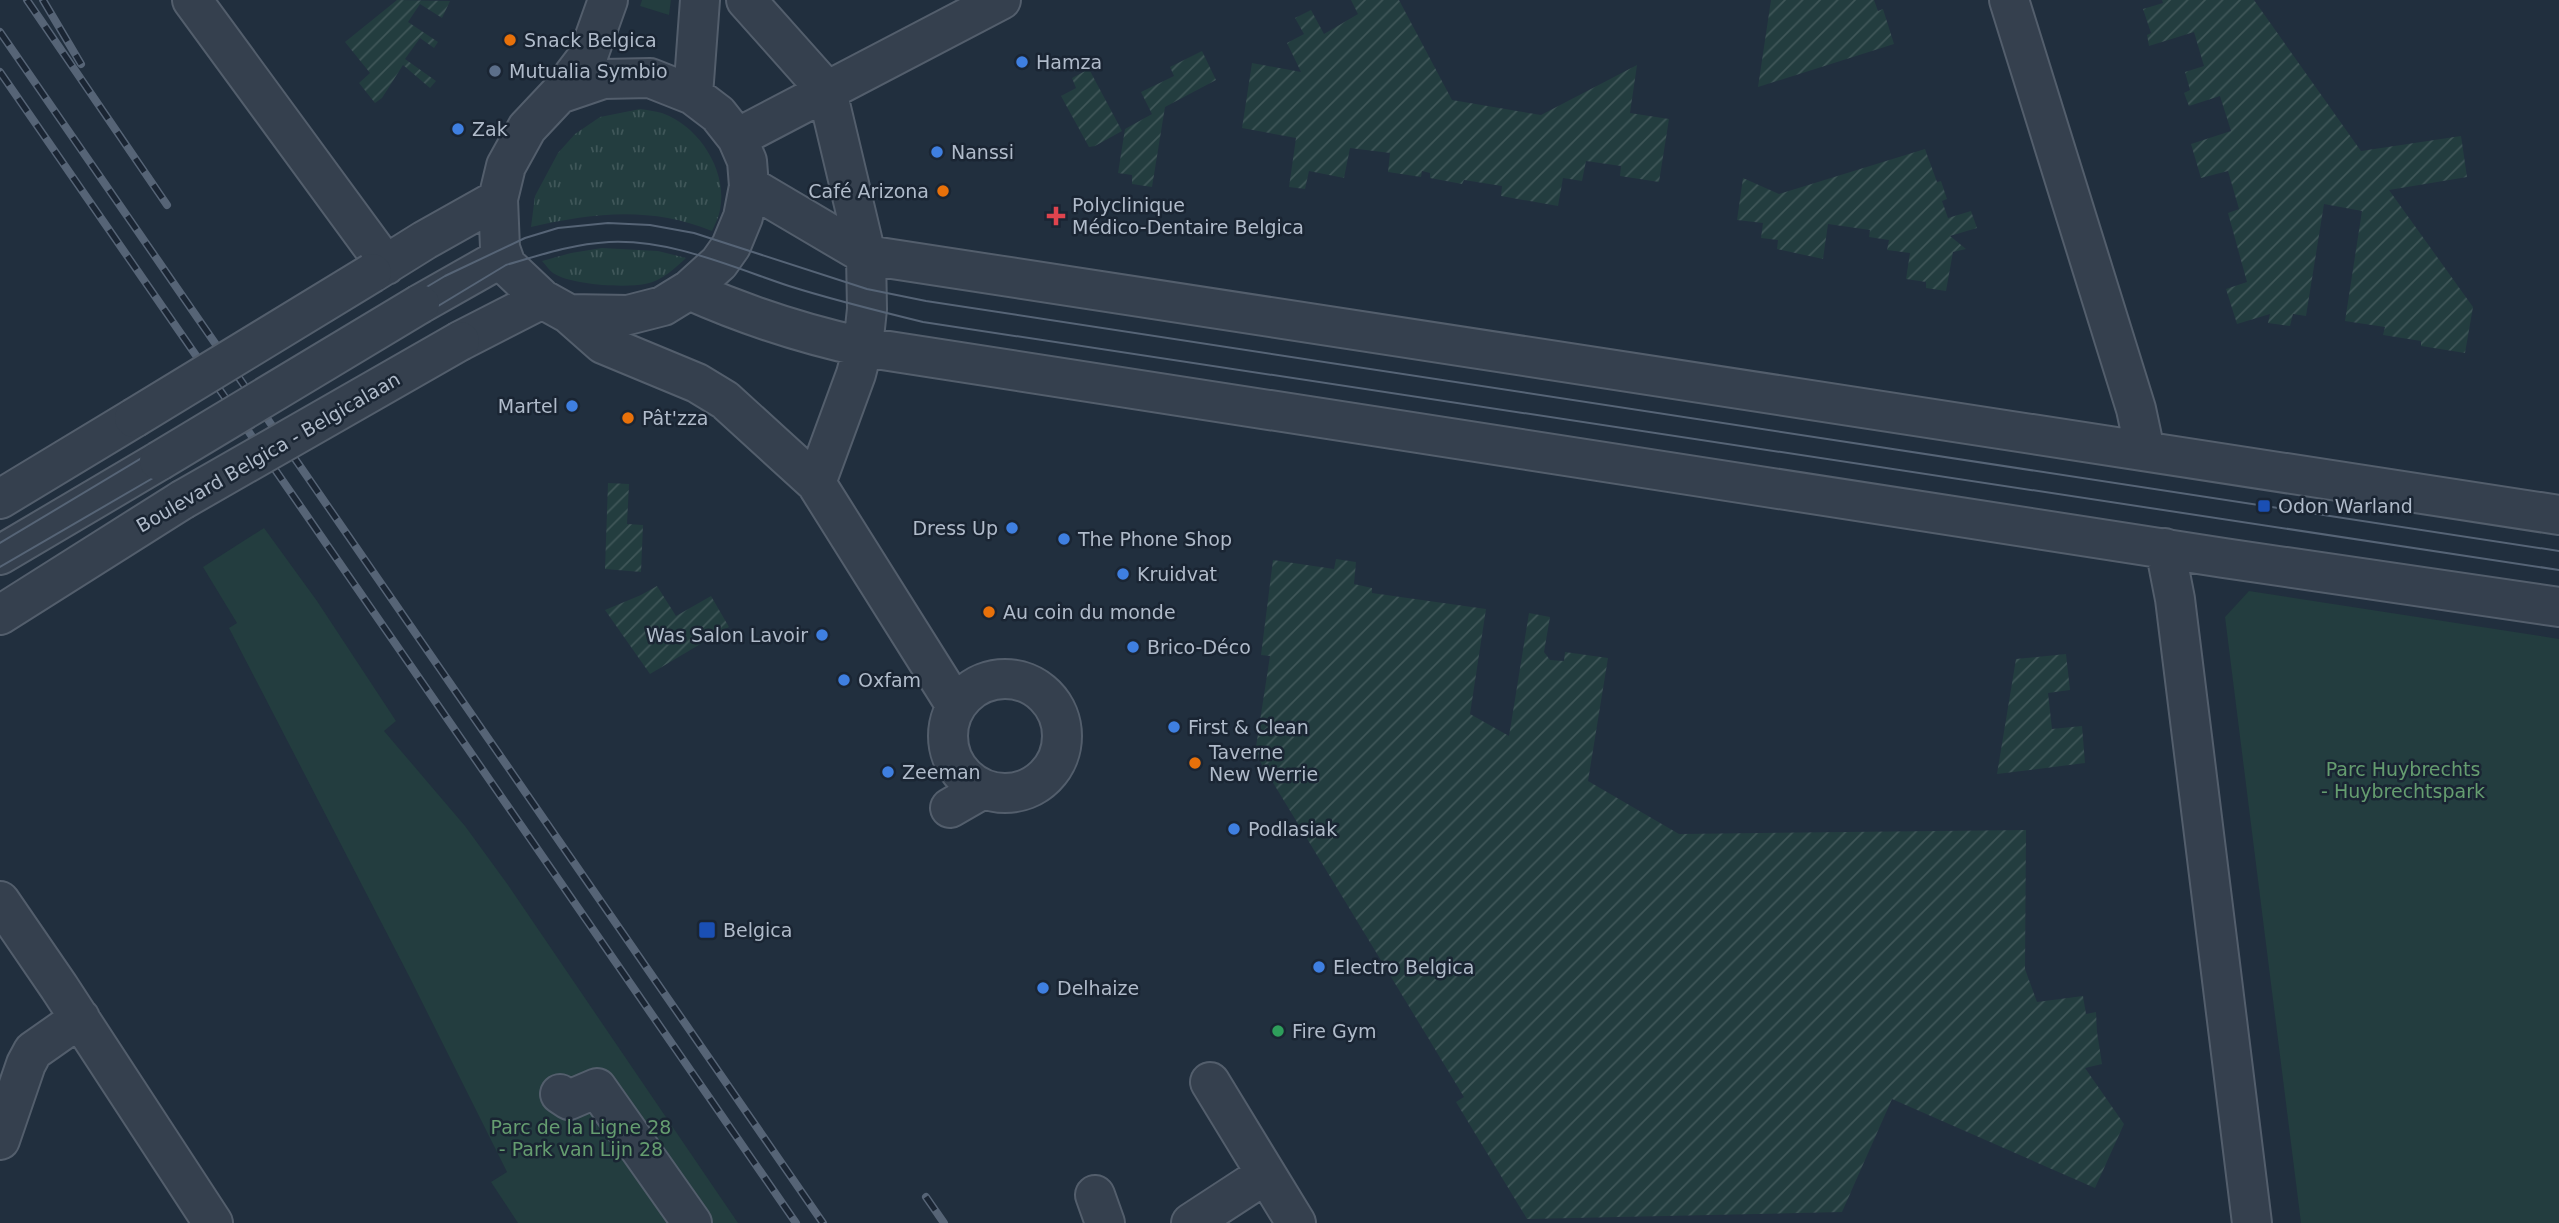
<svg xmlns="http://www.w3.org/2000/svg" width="2559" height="1223" viewBox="0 0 2559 1223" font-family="'DejaVu Sans',sans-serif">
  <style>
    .grass { fill: url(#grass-tufts) }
    .park { fill: #233d3f }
    .garden { fill: url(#garden-furrows) }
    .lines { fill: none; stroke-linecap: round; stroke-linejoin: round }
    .minor-casing { stroke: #535e6c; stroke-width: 42 }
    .minor { stroke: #35404e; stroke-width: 38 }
    .tram { stroke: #566476; stroke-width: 2 }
    .rail-casing { stroke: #566476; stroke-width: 8 }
    .rail { stroke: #1a2533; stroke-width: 5; stroke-dasharray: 16; stroke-linecap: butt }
    .minor-bridge-casing { stroke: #535e6c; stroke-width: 42; stroke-linecap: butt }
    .minor-bridge { stroke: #35404e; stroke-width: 38 }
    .food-dot { fill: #e8710a; stroke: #1a2533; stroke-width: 2.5 }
    .shop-dot { fill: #3f7fe0; stroke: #1a2533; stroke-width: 2.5 }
    .service-dot { fill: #5c6f8a; stroke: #1a2533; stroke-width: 2.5 }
    .health-dot { fill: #e0444e; stroke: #1a2533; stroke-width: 2.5 }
    .transit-dot { fill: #1a4fb4; stroke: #1a2533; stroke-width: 2.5 }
    .leisure-dot { fill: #2e9e5b; stroke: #1a2533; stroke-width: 2.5 }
    .labels { text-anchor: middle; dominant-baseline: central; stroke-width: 5; stroke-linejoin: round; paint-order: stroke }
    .poi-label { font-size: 19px; fill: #b0bbca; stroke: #1a2533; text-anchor: start }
    .street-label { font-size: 19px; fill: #b0bbca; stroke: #1a2533 }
    .park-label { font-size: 19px; fill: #659d70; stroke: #1a2533 }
  </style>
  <defs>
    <pattern id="grass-tufts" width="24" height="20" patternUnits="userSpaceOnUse" patternTransform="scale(1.75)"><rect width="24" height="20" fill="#233d3f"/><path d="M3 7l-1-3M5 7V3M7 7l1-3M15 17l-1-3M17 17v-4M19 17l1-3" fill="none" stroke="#405759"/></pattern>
    <pattern id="garden-furrows" width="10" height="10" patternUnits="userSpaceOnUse" patternTransform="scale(1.75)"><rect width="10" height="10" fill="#233d3f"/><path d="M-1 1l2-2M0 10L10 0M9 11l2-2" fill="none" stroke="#405759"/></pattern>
  </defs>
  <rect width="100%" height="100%" fill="#212f3e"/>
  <path class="grass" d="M640 109C647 110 655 111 662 113 699 126 728 171 720 210 719 217 715 224 712 231 649 206 595 213 531 227L535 196 558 153 575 134 600 117Z
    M602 248 658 251 686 258C674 269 662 281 645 284 624 288 571 285 553 273 549 270 546 265 542 261L571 253Z"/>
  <path class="park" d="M642 0H671L669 15 640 6Z
    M264 528 317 601 396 721 384 731 465 826 508 885 738 1223H518L491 1182 507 1172 409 976 229 628 237 623 203 567Z
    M2249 591 2559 639V1223H2301L2225 617Z"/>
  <path class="garden" d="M397 0 450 1 442 18 420 4 408 22 438 42 434 48 420 38 405 59 436 81 430 88 403 65 382 98 375 103 359 83 370 73 345 42Z
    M1351 0H1399L1452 100 1541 115 1637 65 1630 113 1669 119 1659 182 1620 176 1621 166 1586 161 1582 181 1563 178 1558 206 1501 196 1502 186 1464 180 1462 184 1430 178V173L1422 171 1421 177 1388 172 1390 153 1350 148 1344 178 1309 171 1305 189 1289 187 1296 138 1242 128 1252 63 1301 72 1287 43 1304 34 1295 18 1311 10 1324 34 1358 14Z
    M1771 0H1874L1878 11 1883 9 1894 44 1758 87Z
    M2162 0H2254L2361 151 2461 136 2467 177 2389 190 2473 307 2465 353 2421 346V341L2383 335 2385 327 2345 321 2362 211 2324 204 2306 316 2293 314 2290 326 2268 323 2270 314 2237 324 2226 289 2247 282 2228 213 2239 209 2228 171 2201 178 2191 144 2231 131 2220 96 2189 106 2184 93 2190 90 2185 72 2204 66 2194 32 2149 46 2147 35 2151 33 2143 9 2163 3Z
    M1202 51 1216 80 1165 107 1152 187 1132 184V175L1118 173 1125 129 1152 114 1141 92 1174 76 1170 67Z
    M1089 69 1122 131 1095 146 1089 147 1061 96 1076 88 1072 78Z
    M1925 149 1937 182 1941 181 1947 199 1942 201 1948 218 1971 211 1977 228 1950 236 1966 249 1953 252 1946 291 1926 288V282L1906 279 1910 253 1887 250 1889 240 1869 237 1870 230 1828 224 1823 259 1777 249 1778 240 1761 238 1763 223 1737 220 1743 178 1779 194Z
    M608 483 629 484 627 524 643 525 641 572 605 569Z
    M1336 559 1356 562 1354 584 1372 588V593L1486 609 1470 714 1509 736 1529 613 1550 617 1544 652 1550 660 1564 661 1565 652 1608 658 1588 781 1679 834 2026 830 2025 969 2037 1002 2083 996 2086 1014 2096 1012 2097 1032 2102 1064 2085 1068 2124 1124 2095 1188 1892 1099 1842 1212 1527 1219 1456 1102 1464 1097 1255 753 1270 656 1261 655 1273 560 1334 569Z
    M657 586 676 616 711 596 729 627 650 674 605 610 641 595Z
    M2066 654 2070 690 2048 693 2052 729 2082 726 2085 763 1997 774 2016 659Z"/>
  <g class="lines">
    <g class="minor-casing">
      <path id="minor" d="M192 0 386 265
        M746 0 827 91 866 255 867 309 863 347 856 374 816 483
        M2009 0 2136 409 2145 451
        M559 94 603 79 650 78 693 95 718 114 737 138 747 161 749 186 743 217 731 246 719 263 689 290 663 306 628 315 569 314 542 299 506 265 500 248 498 199 506 166 527 128 559 94 588 56 608 0
        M693 95 700 0
        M737 138 1001 0
        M749 186 866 255 2559 515
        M372 273 425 240 498 199
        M689 290C745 315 803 334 863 347L2224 558 2559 607
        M420 304 503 257
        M569 314 603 344 697 383 725 400 816 483 956 706
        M460 341 542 299
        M0 499 134 418
        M2165 548 2175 599 2252 1223
        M0 555 159 461
        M0 615 182 500
        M948 736a57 57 0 1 1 114 0a57 57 0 1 1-114 0Z
        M950 808 983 789
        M0 901 59 987 213 1223
        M1210 1082 1296 1223
        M560 1094 569 1100 597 1088 692 1223
        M0 1140 26 1064 33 1051 80 1018
        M1095 1195 1105 1223
        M1191 1223 1266 1174"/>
    </g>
    <use href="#minor" class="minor"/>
    <path class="tram" d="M0 543 445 276 525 238 558 228 608 223 650 225 694 233 867 289 926 301 2559 551
      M0 567 165 471 506 265C540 255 573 244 609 242 671 239 732 267 789 286 833 300 878 311 923 322L2559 570"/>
    <g class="rail-casing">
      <path id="rail" d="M27 0 167 205
        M43 0 81 64
        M0 32 823 1223
        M0 72 796 1223
        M926 1197 944 1223"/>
    </g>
    <use href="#rail" class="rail"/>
    <g class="minor-bridge-casing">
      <path id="minor-bridge" d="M134 418 372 273
        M159 461 420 304
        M182 500 460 341"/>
    </g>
    <use href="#minor-bridge" class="minor-bridge"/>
  </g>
  <g class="food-dot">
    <circle cx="510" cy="40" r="7"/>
    <circle cx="943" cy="191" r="7"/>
    <circle cx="628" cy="418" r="7"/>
    <circle cx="989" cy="612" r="7"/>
    <circle cx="1195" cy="763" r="7"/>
  </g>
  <g class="shop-dot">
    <circle cx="1022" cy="62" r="7"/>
    <circle cx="458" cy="129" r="7"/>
    <circle cx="937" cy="152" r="7"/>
    <circle cx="572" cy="406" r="7"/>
    <circle cx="1012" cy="528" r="7"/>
    <circle cx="1064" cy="539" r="7"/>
    <circle cx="1123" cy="574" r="7"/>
    <circle cx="822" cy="635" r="7"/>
    <circle cx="1133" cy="647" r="7"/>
    <circle cx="844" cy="680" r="7"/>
    <circle cx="1174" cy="727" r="7"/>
    <circle cx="888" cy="772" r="7"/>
    <circle cx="1234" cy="829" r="7"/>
    <circle cx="1319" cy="967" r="7"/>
    <circle cx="1043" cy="988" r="7"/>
  </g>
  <circle class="service-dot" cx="495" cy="71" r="7"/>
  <path class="health-dot" d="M1052.5 205.5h7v7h7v7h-7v7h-7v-7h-7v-7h7z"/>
  <g class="transit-dot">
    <rect x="2257" y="499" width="14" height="14" rx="3.5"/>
    <rect x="698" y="921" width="18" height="18" rx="3.5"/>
  </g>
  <circle class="leisure-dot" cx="1278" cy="1031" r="7"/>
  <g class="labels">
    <g class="poi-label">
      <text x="524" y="40">Snack Belgica</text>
      <text x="1036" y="62">Hamza</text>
      <text x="509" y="71">Mutualia Symbio</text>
      <text x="472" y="129">Zak</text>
      <text x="951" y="152">Nanssi</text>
      <text x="929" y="191" text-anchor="end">Café Arizona</text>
      <text x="1072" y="205">Polyclinique<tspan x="1072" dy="22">Médico-Dentaire Belgica</tspan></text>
      <text x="558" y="406" text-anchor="end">Martel</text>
      <text x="642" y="418">Pât'zza</text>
      <text x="2278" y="506">Odon Warland</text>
      <text x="998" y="528" text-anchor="end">Dress Up</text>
      <text x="1078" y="539">The Phone Shop</text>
      <text x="1137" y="574">Kruidvat</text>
      <text x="1003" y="612">Au coin du monde</text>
      <text x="808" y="635" text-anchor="end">Was Salon Lavoir</text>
      <text x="1147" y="647">Brico-Déco</text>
      <text x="858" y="680">Oxfam</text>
      <text x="1188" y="727">First &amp; Clean</text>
      <text x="1209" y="752">Taverne<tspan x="1209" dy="22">New Werrie</tspan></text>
      <text x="902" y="772">Zeeman</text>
      <text x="1248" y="829">Podlasiak</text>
      <text x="723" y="930">Belgica</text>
      <text x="1333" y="967">Electro Belgica</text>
      <text x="1057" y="988">Delhaize</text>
      <text x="1292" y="1031">Fire Gym</text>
    </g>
    <g class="street-label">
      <text transform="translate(268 452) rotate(-30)">Boulevard Belgica - Belgicalaan</text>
    </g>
    <g class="park-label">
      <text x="2403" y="769">Parc Huybrechts<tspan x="2403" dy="22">- Huybrechtspark</tspan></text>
      <text x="581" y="1127">Parc de la Ligne 28<tspan x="581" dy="22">- Park van Lijn 28</tspan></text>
    </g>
  </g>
</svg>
